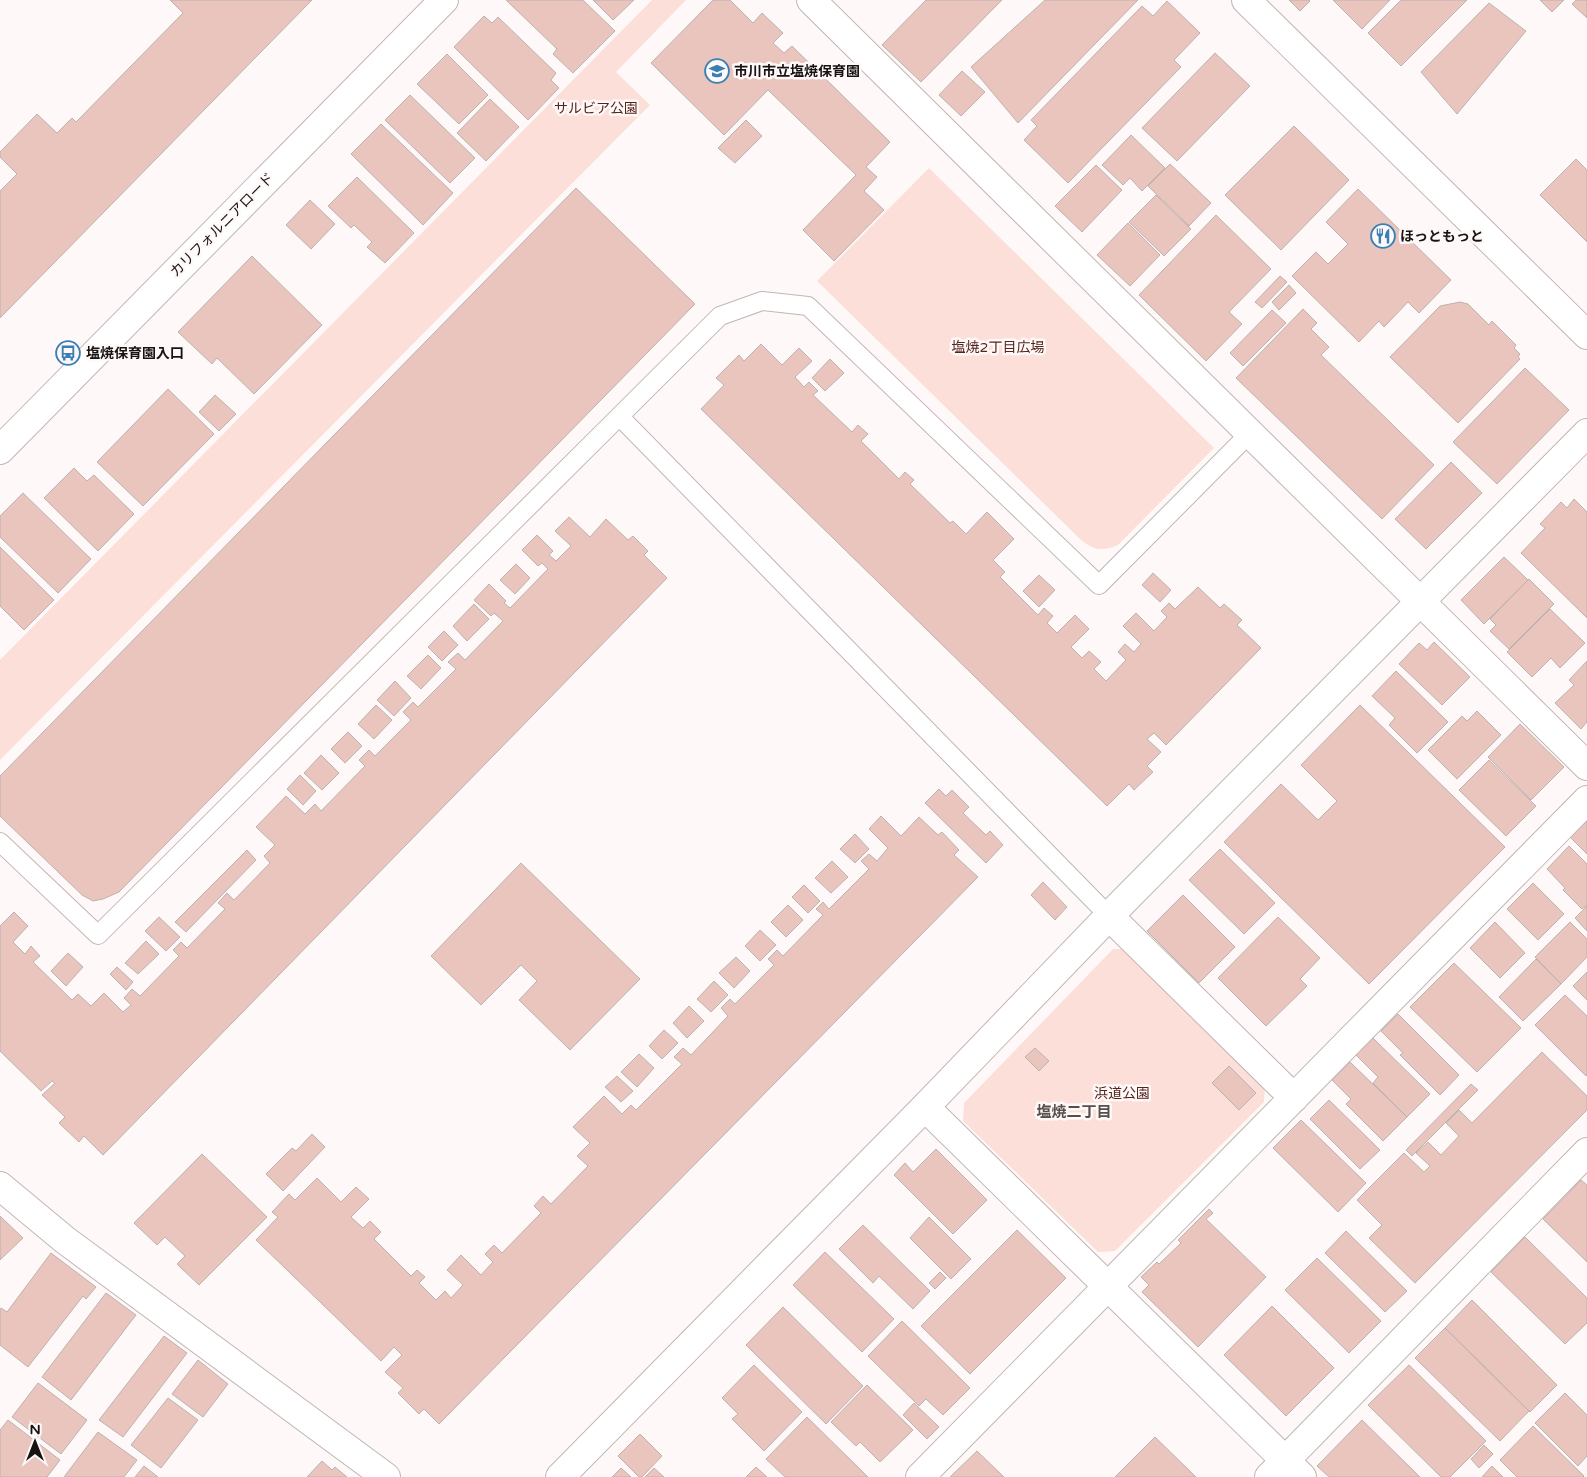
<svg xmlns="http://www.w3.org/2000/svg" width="1587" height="1477" viewBox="0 0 1587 1477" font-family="'Varela Round','Noto Sans JP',sans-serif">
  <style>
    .green { fill: #fcdfd8 }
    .building { fill: #e9c5bd; stroke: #bcb2af }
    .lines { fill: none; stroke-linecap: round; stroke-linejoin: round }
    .lane-casing { stroke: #c1b6b4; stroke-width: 20 }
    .street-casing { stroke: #c1b6b4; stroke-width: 30 }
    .secondary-casing { stroke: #c1b6b4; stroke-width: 30 }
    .lane { stroke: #fff; stroke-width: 18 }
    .street { stroke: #fff; stroke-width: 28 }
    .secondary { stroke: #fff; stroke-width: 28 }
    .labels { text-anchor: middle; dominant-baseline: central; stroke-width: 5; stroke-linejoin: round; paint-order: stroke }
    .poi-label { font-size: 14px; font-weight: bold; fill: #171312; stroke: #fef9f8; text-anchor: start }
    .park-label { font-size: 14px; fill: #54251b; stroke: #fef9f8 }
    .street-label { font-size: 14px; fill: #171312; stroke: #fef9f8 }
    .neighbourhood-label { font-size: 15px; font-weight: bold; fill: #574e4c; stroke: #fef9f8 }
  </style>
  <rect width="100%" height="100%" fill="#fef9f8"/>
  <path class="green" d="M652 0H686L616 72 650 105 0 760V660Z
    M929 168 1214 448 1118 545C1102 552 1093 550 1080 539L817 281Z
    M1113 949H1129L1265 1084 1264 1102 1115 1251 1098 1252 963 1121 964 1103Z"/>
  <path class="building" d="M170 0H312L0 318V191L17 174 0 157V152L37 114 57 133 72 118 76 122 183 13Z
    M506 0H583L615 31 573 73 553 54 557 49Z
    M593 0H634L613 20Z
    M713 0H730L753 23 762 13 783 33 773 43 784 53 792 46 890 142 866 167 877 177 864 191 884 210 834 261 803 230 856 175 768 90 724 135 651 63Z
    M926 0H1002L921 82 882 45Z
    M1045 0H1138L1018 123 971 67Z
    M1289 0H1309L1310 1 1300 11Z
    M1333 0H1390L1362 29Z
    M1401 0H1467L1401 66 1368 33Z
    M1540 0H1564L1552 12Z
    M1576 0H1587V18L1572 4Z
    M1167 1 1200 33 1174 60 1181 67 1068 183 1024 140 1037 126 1031 120 1142 6 1153 16Z
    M1489 3 1526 31 1457 114 1421 72Z
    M484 16 492 23 498 17 556 73 551 80 559 88 528 120 454 47Z
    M1215 53 1250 86 1177 161 1142 128Z
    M447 54 488 95 459 124 417 84Z
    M962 71 985 92 961 116 939 95Z
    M410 95 475 158 450 183 385 120Z
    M490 99 519 127 486 161 457 133Z
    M746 120 762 136 735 163 718 148Z
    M381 124 453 193 423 225 351 154Z
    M1294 126 1349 180 1281 250 1225 195Z
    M1131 135 1165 168 1142 191 1130 178 1123 185 1102 165Z
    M1576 159 1587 170V242L1540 195Z
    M1170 164 1211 203 1189 226 1148 186Z
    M1096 165 1122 190 1082 232 1055 206Z
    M357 177 414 233 385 263 367 247 372 242 354 225 351 228 328 206Z
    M576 188 695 304 119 892 103 899 93 901 82 895 0 816V776Z
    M1358 189 1451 280 1419 313 1408 302 1384 327 1379 321 1359 342 1292 276 1316 252 1328 264 1348 244 1326 222Z
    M1156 195 1191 229 1164 256 1129 222Z
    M310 200 335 224 311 249 286 225Z
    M1216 215 1271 269 1229 312 1242 324 1206 361 1139 295Z
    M1128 223 1160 255 1130 286 1097 255Z
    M252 256 322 325 254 394 217 358 212 364 178 332Z
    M1280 276 1287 282 1262 308 1255 302Z
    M1289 285 1296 293 1279 310 1272 302Z
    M1460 302 1468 304 1489 325 1492 321 1516 345 1514 348 1520 354 1518 357 1520 359 1458 423 1390 357 1440 306Z
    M1303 309 1317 323 1311 329 1329 347 1321 355 1434 465 1382 519 1236 378Z
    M1272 310 1286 323 1243 366 1230 353Z
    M761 344 782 365 799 348 812 361 795 377 804 387 809 382 818 391 813 395 852 432 858 425 868 434 861 441 899 479 905 472 914 480 910 484 950 523 953 521 966 534 987 512 1014 539 993 560 1005 572 1000 577 1038 615 1044 608 1053 616 1047 623 1057 633 1075 615 1089 629 1071 647 1082 658 1089 651 1101 662 1094 669 1106 681 1126 660 1118 652 1125 644 1134 652 1141 644 1123 626 1136 613 1154 631 1167 617 1161 611 1169 603 1175 609 1198 587 1220 608 1224 604 1242 620 1237 625 1261 648 1166 745 1154 733 1147 739 1161 752 1147 766 1153 772 1134 790 1129 784 1107 806 701 409 724 385 716 378 739 355 744 361Z
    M830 359 844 373 825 391 812 378Z
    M1525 368 1569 410 1497 484 1453 442Z
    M168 389 214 434 143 506 97 462Z
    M215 395 236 414 219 431 199 412Z
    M1451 462 1482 493 1426 549 1395 519Z
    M74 468 87 481 94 475 134 514 98 551 44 498Z
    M23 493 91 559 58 593 0 537V516Z
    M1574 499 1587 512V618L1521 553 1545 528 1540 524 1561 502 1567 508Z
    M569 517 590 537 606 519 628 540 633 536 648 551 644 555 667 578 103 1155 84 1136 79 1142 59 1123 65 1117 42 1095 55 1083 52 1081 41 1091 0 1051V926L14 912 28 926 13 942 25 954 31 946 40 956 33 962 72 1000 78 994 91 1006 104 993 123 1012 131 1005 124 998 132 989 140 996 179 956 173 950 181 942 187 948 225 909 218 903 227 893 234 900 270 863 264 856 275 845 256 827 286 796 305 814 315 804 321 811 365 766 359 760 369 750 375 756 411 720 403 712 413 702 418 707 456 669 448 662 458 653 465 660 503 621 494 613 491 616 474 600 489 584 506 601 504 603 510 608 548 569 542 563 538 566 522 550 537 535 553 551 549 555 556 561 571 546 555 531Z
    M0 547 54 600 24 630 0 606Z
    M1504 557 1528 580 1484 624 1461 600Z
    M516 564 530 578 515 594 500 580Z
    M1153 573 1171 590 1160 602 1142 585Z
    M1039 575 1055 590 1039 607 1023 591Z
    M1529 579 1554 604 1509 649 1490 631 1496 625 1490 619Z
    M474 604 489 619 467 641 453 626Z
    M1550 609 1585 643 1560 668 1551 658 1532 677 1507 652Z
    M444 631 458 645 442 661 428 647Z
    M1434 642 1470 677 1442 705 1399 664 1419 643 1427 650Z
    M428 655 441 668 421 689 407 676Z
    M1587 661V722L1581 729 1555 703 1574 685 1569 680Z
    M1396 671 1448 722 1417 753 1389 725 1395 718 1372 696Z
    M395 681 411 698 394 716 377 700Z
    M376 705 392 720 374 739 358 724Z
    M1360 705 1505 847 1369 984 1224 842 1281 784 1318 820 1337 801 1301 765Z
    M1477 711 1501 735 1457 779 1428 750 1462 716 1467 721Z
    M1520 724 1564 767 1531 800 1488 757Z
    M348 732 362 746 345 763 331 749Z
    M321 755 339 773 322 790 304 773Z
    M1489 760 1536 806 1506 836 1459 790Z
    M300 775 316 791 303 805 287 789Z
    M939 789 946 796 952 790 969 807 963 813 986 835 990 831 1003 845 986 863 925 803Z
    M881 816 901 836 919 817 938 835 942 832 959 850 954 855 978 877 439 1424 424 1409 419 1414 398 1393 403 1388 385 1372 402 1355 394 1347 381 1361 256 1240 278 1217 272 1212 289 1194 295 1200 317 1178 341 1202 356 1187 369 1199 351 1217 363 1228 370 1221 381 1232 374 1239 411 1276 417 1270 425 1277 419 1283 436 1300 445 1291 451 1298 463 1285 447 1270 461 1255 481 1275 493 1262 485 1254 494 1245 502 1253 541 1213 534 1206 543 1196 551 1204 588 1166 577 1156 590 1143 573 1127 604 1096 622 1114 631 1105 636 1110 682 1064 674 1057 683 1048 691 1055 728 1016 721 1008 730 999 735 1004 774 965 768 959 777 950 783 956 823 915 816 909 823 902 829 909 869 869 861 861 869 854 877 861 888 848 869 829Z
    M1587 821V854L1570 837Z
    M855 834 869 849 855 863 840 849Z
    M1569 846 1587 864V905L1582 909 1563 890 1565 888 1547 869Z
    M1220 849 1275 903 1244 934 1189 880Z
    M247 850 256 860 186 932 175 922Z
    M832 861 848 877 831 893 815 878Z
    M521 863 640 979 570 1050 519 1000 537 981 521 965 481 1005 431 956Z
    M1043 882 1067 907 1055 920 1031 895Z
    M1533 883 1564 914 1538 940 1507 909Z
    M804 885 820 901 808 913 792 897Z
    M1183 895 1235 947 1199 983 1147 931Z
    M788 905 803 920 786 937 771 922Z
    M1587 906V931L1575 918Z
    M159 917 180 937 166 951 145 931Z
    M1278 917 1320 958 1300 979 1307 986 1266 1026 1218 978Z
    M1495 922 1525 953 1500 978 1470 948Z
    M1570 922 1587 939V957L1561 984 1535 957Z
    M760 930 776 945 760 961 745 946Z
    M146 941 159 954 138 974 125 963Z
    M68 953 83 967 66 986 51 971Z
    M736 957 750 971 734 988 719 973Z
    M1536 959 1561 984 1523 1021 1499 997Z
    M1454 963 1521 1028 1477 1072 1410 1007Z
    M117 967 133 982 126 990 110 974Z
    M1587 972V1000L1573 986Z
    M714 981 728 995 711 1012 697 999Z
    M1565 995 1587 1016V1074L1586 1076 1535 1025Z
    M689 1006 704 1021 687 1038 673 1023Z
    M1398 1014 1459 1075 1440 1095 1400 1055 1403 1053 1381 1031Z
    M664 1030 678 1043 662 1059 649 1046Z
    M1373 1038 1430 1094 1407 1117 1373 1083 1378 1077 1356 1055Z
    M1035 1048 1049 1061 1039 1071 1025 1057Z
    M1542 1052 1587 1096V1110L1415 1283 1369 1238 1382 1225 1357 1200 1404 1153 1424 1172 1430 1166 1416 1153 1428 1142 1441 1155 1459 1136 1446 1123 1459 1110 1472 1123Z
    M639 1054 654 1068 637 1087 621 1072Z
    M1350 1062 1407 1117 1383 1141 1346 1104 1351 1099 1332 1080Z
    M1229 1066 1256 1093 1239 1110 1212 1083Z
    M617 1076 633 1091 621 1102 605 1087Z
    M1471 1084 1478 1090 1412 1156 1406 1150Z
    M1329 1100 1380 1150 1360 1169 1310 1119Z
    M1301 1120 1366 1183 1338 1212 1273 1148Z
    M312 1134 325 1147 283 1191 266 1174 292 1148 296 1151Z
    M936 1149 987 1200 953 1234 894 1175 905 1163 913 1172Z
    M202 1154 267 1217 199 1285 177 1264 185 1256 165 1237 157 1245 134 1223Z
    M1581 1180 1587 1185V1262L1543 1219Z
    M1209 1209 1213 1213 1206 1219 1266 1277 1198 1347 1142 1292 1149 1285 1141 1277 1157 1262 1159 1264 1181 1243 1178 1240Z
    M0 1216 23 1238 0 1260Z
    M929 1217 971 1259 951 1279 910 1238Z
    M863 1225 930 1291 913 1309 879 1276 873 1283 839 1249Z
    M1017 1230 1066 1278 970 1374 921 1326Z
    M1346 1231 1407 1291 1385 1312 1325 1253Z
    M1525 1237 1587 1298V1323L1565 1344 1491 1272Z
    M825 1252 894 1319 862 1352 793 1285Z
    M51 1253 96 1287 86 1299 83 1296 28 1367 0 1345V1310L1 1308 7 1312Z
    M1317 1258 1381 1321 1349 1353 1285 1290Z
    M940 1272 946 1278 935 1289 929 1283Z
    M106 1293 136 1315 71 1400 42 1377Z
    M1472 1300 1557 1385 1530 1412 1445 1328Z
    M1272 1306 1334 1368 1286 1416 1224 1355Z
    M783 1307 863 1386 826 1424 746 1345Z
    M902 1321 970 1388 943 1415 926 1399 919 1406 868 1356Z
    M1445 1328 1529 1411 1500 1441 1415 1358Z
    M164 1336 187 1353 123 1437 99 1420Z
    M198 1360 228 1384 203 1417 172 1394Z
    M754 1365 802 1412 764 1451 732 1419 738 1414 722 1398Z
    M1409 1365 1486 1441 1450 1477H1441L1368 1405Z
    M38 1383 87 1420 61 1454 12 1417Z
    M867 1385 913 1430 880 1462 860 1442 856 1446 831 1422Z
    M1565 1393 1587 1415V1456L1578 1466 1535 1423Z
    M168 1398 198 1420 161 1468 131 1445Z
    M914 1403 939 1427 927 1439 903 1415Z
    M807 1417 868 1477H785L766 1459Z
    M8 1420 60 1460 47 1477H0V1430Z
    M1362 1420 1420 1477H1329L1317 1466Z
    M1533 1426 1584 1476 1583 1477H1517L1500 1460Z
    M98 1432 137 1460 124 1477H64Z
    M640 1434 662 1456 642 1477H639L618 1456Z
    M1155 1437 1196 1477H1115Z
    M1484 1445 1493 1454 1479 1468 1471 1459Z
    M977 1451 1004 1477H950Z
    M322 1461 332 1470 335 1467 347 1477H307Z
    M144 1466 158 1477H135Z
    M1492 1466 1503 1477H1482Z
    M756 1467 767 1477H746Z
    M621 1468 631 1477H612Z
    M654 1468 664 1477H645Z"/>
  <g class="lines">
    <g class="lane-casing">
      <path id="lane" d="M620 417 1109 916
        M0 842 98 935 720 316 762 301 808 306 1099 585 1250 433"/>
    </g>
    <g class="street-casing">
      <path id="street" d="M811 0 1587 766
        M1109 916 1294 1098
        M925 1107 1302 1477
        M0 1186 65 1240 386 1477
        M920 1477 1587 800
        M1269 1477 1587 1152"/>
    </g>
    <g class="secondary-casing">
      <path id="secondary" d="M1246 0 1587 335
        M0 450 444 0
        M560 1477 925 1107 1109 916 1587 433"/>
    </g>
    <use href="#lane" class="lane"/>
    <use href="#street" class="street"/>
    <use href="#secondary" class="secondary"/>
  </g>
  <defs>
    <g id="school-ring" transform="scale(1.25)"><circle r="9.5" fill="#fef9f8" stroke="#397fb4" stroke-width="1.5"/><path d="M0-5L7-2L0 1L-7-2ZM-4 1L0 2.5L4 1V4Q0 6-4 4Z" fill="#397fb4"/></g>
    <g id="restaurant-ring" transform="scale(1.25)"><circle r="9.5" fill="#fef9f8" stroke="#397fb4" stroke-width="1.5"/><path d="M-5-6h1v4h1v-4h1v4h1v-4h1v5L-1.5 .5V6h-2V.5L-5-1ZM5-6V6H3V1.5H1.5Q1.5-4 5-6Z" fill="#397fb4"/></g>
    <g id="bus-ring" transform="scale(1.25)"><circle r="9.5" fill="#fef9f8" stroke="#397fb4" stroke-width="1.5"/><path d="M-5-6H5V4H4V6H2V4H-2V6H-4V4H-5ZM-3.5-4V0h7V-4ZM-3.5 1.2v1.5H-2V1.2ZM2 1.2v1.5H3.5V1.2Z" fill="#397fb4"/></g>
  </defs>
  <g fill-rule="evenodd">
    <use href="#school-ring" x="717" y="71"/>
    <use href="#restaurant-ring" x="1383" y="236"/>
    <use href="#bus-ring" x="68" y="353"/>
  </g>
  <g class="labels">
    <g class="poi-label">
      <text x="734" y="71">市川市立塩焼保育園</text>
      <text x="1400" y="236">ほっともっと</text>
      <text x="86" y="353">塩焼保育園入口</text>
    </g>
    <g class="park-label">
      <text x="596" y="108">サルビア公園</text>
      <text x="998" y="347">塩焼2丁目広場</text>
      <text x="1122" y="1093">浜道公園</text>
    </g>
    <g class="street-label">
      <text transform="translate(222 225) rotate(-45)">カリフォルニアロード</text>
    </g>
    <g class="neighbourhood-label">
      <text x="1074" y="1112">塩焼二丁目</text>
    </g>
  </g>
  <g transform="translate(35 1442)" stroke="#fef9f8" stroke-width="4" paint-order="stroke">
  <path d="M0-4L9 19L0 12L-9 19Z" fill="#171312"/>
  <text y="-8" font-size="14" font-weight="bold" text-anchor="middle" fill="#171312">N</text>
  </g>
</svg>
